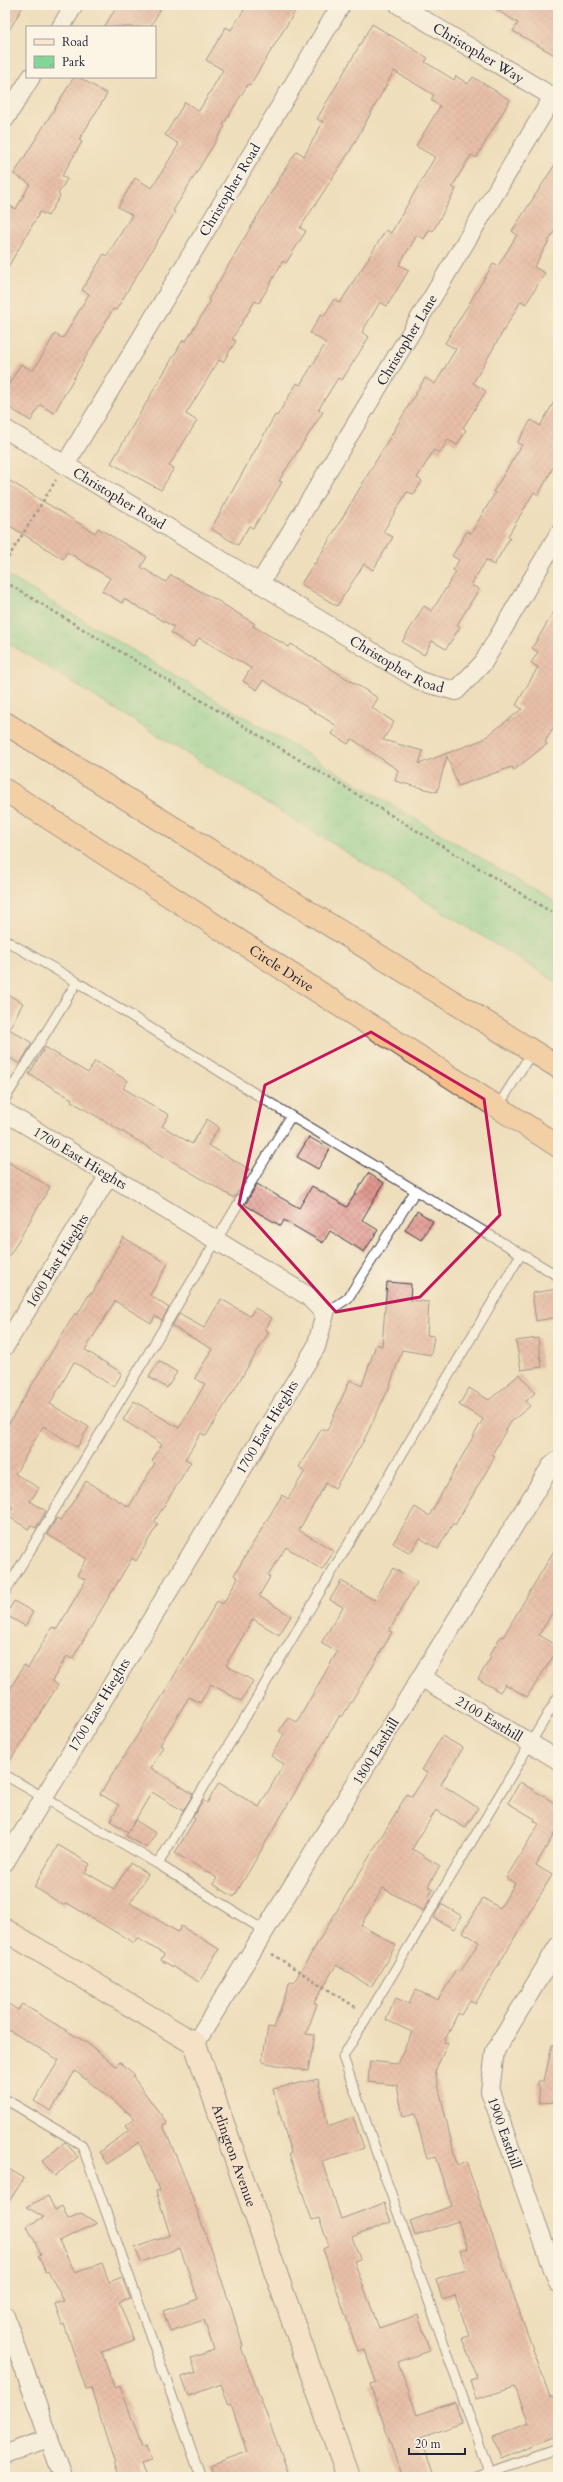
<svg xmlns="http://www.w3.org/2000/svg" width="563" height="2482" viewBox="0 0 563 2482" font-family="Cardo,serif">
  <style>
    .park { fill: url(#park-tufts); stroke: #527c6a }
    .building { fill: url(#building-cross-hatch) }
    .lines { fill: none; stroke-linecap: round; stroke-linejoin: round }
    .lane-casing { stroke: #413e4e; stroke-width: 11 }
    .street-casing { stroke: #413e4e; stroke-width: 20 }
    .secondary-casing { stroke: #413e4e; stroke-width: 24 }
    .highway-casing { stroke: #413e4e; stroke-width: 24 }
    .path { stroke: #413e4e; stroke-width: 2.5; stroke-dasharray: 3 3; stroke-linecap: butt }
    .lane { stroke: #fff; stroke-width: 9 }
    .street { stroke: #fff; stroke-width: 18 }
    .secondary { stroke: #fce5d0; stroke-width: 22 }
    .highway { stroke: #f8bd89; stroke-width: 22 }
    .marked { fill: none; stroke: #c2185b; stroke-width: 3; stroke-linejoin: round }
    .labels { text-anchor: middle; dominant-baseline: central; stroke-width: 3; stroke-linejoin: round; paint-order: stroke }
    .street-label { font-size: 14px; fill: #22223b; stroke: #fcf5e5 }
  </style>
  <defs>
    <pattern id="park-tufts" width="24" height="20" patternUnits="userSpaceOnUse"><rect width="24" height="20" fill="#83d698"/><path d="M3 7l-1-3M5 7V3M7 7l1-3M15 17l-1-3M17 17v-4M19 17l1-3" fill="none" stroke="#71b784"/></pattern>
    <pattern id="building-cross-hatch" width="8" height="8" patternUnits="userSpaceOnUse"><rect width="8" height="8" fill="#e09890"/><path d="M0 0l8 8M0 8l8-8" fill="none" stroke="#b57c77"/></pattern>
  </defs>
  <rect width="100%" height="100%" fill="#fcf5e5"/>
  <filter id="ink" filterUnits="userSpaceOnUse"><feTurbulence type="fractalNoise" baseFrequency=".025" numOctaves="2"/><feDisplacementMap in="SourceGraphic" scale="8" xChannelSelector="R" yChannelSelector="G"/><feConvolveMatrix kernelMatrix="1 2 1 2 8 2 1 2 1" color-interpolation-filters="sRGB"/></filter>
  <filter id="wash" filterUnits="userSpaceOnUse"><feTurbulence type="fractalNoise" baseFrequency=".012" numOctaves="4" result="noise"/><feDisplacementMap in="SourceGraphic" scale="16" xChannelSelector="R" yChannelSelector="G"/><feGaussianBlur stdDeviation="0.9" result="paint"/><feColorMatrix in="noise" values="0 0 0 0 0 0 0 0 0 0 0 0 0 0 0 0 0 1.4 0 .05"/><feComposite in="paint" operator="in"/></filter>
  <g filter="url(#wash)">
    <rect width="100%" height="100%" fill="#eedebc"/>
    <path class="park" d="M5 574 558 904V983L5 641Z"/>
    <g id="blocks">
      <path class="building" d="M5 5H24L5 37Z
        M118 5H163L150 27H104Z
        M247 5H299L250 85 248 84 223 125 225 126 173 211 175 212 116 310 113 309 54 413 40 405 31 421 5 405V390L21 364 33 371 55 334 63 338 89 294 82 290 104 254 107 256 132 215 118 207 135 178 152 188 179 144 165 135 185 102 199 111 223 70 206 60 226 27 231 30Z
        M489 5H558V57L513 31 518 23Z
        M372 24 428 58 425 62 454 80 456 76 468 84 473 77 510 100 476 158 471 155 452 187 456 189 433 231 430 229 424 239 417 235 399 265 409 270 387 306 380 302 362 332 369 337 342 380 338 378 318 410 323 412 283 474 279 481 282 482 269 504 253 528 249 526 238 545 211 529 275 415 277 416 297 383 300 385 326 343 310 333 321 314 324 316 334 299 340 303 386 230 391 233 435 157 416 146 440 106 431 100 434 95 394 71 350 151 300 228 306 231 286 263 283 261 259 303 255 301 232 339 236 341 223 362 219 360 186 414 197 421 169 466 174 468 161 490 111 463 183 340 186 341 210 302 208 300 285 169 297 151 304 156 323 122 317 119Z
        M74 77H79L107 94 79 140 82 142 62 176 67 179 58 194 60 196 48 216 40 212 5 272V203L16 209 30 184 14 174Z
        M558 160V225L534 267 545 273 526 304 521 301 473 383 486 391 463 428 466 430 457 445 448 440 440 453 434 450 417 478 422 481 414 494 407 492 383 532 393 537 373 570 364 564 337 606 301 584 314 563 315 564 425 378 435 384 456 349 445 343 493 264 498 266 517 235 512 231Z
        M558 395V457L545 483 538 495 534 492 508 536 510 538 494 565 486 560 471 585 479 589 457 625 460 627 446 649 432 641 424 655 402 642 424 606 432 611 456 572 453 570 459 560 452 556 467 531 471 533 495 493 493 492 522 445 517 443 531 420 540 426Z
        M5 478 95 533 98 528 147 557 141 567 166 582 171 575 218 601 255 624 253 626 289 647 291 644 378 698 372 708 394 722 383 740 423 751 419 764 482 740 522 709 516 705 538 667 531 663 538 652 532 648 558 605V719L545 742 547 744 514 770 512 767 458 786 447 756 437 792 395 781 398 770 352 739 348 744 332 734 337 726 263 680 257 690 243 681 251 668 199 638 193 647 171 633 174 627 124 599 122 603 102 591 110 578 67 552 63 559 5 523Z
        M5 993 23 1003 9 1029 32 1043 20 1064 5 1055Z
        M45 1047 88 1073 95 1061 128 1081 123 1088 169 1115 162 1126 192 1144 207 1119 219 1127 208 1145 249 1169 245 1176 247 1178 234 1198 71 1101 72 1099 29 1074Z
        M309 1137 330 1149 318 1169 297 1157Z
        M5 1160 50 1187 5 1263Z
        M368 1173 384 1183 362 1220 378 1230 364 1252 330 1231 323 1243 284 1220 281 1226 245 1205 257 1184 299 1208 312 1186 347 1207Z
        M417 1211 433 1221 421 1240 405 1230Z
        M123 1237 168 1264 150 1295 169 1308 162 1320 155 1316 151 1323 115 1301 85 1350 122 1373 114 1387 74 1362 50 1404 89 1427 77 1447 43 1426 15 1474 39 1488 30 1501 46 1511 36 1528 31 1525 28 1529 8 1516 13 1507 5 1502V1430L75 1313 77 1315 90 1293 92 1294Z
        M387 1282 411 1284 410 1300 429 1302 427 1335 434 1336 431 1355 402 1350 389 1388 364 1440 335 1488 326 1483 299 1530 334 1551 322 1570 286 1547 268 1576 270 1577 259 1596 291 1616 279 1635 253 1619 226 1665 253 1681 241 1701 211 1684 200 1703 189 1697 160 1745 163 1747 151 1768 193 1794 183 1811 152 1792 128 1832 110 1821 119 1805 100 1794 165 1692 217 1601 223 1604 238 1578 234 1575 282 1495 288 1499 305 1471 299 1467 322 1428 327 1431 350 1380 362 1386 376 1344 382 1346Z
        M558 1289V1317L536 1321 532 1293Z
        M221 1299 250 1316 255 1308 272 1318 265 1330 269 1332 206 1436 201 1433 185 1459 191 1462 154 1522 158 1524 136 1561 132 1558 72 1659 67 1656 52 1681 58 1685 5 1769V1698L24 1665 28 1668 52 1627 57 1629 86 1580 77 1575 87 1559 47 1534 57 1518 60 1520 69 1508 86 1481 129 1507 155 1463 152 1461 162 1444 123 1420 134 1401 179 1428 205 1384 195 1378 212 1349 172 1326 179 1314 204 1328Z
        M538 1338 542 1367 521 1370 516 1341Z
        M159 1361 177 1372 167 1388 149 1377Z
        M520 1374 535 1393 526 1401 530 1406 511 1422 492 1454 495 1456 485 1474 455 1525 453 1523 438 1549 420 1538 410 1553 393 1543 415 1507 429 1516 483 1419 459 1405 469 1388 489 1400Z
        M558 1544V1603L539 1635 558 1646V1649L527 1697 505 1684 500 1692 478 1679 491 1657 489 1656 501 1636 503 1637Z
        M393 1568 417 1582 389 1631 392 1632 374 1664 342 1717 340 1715 234 1897 213 1884 217 1878 175 1853 195 1819 193 1817 203 1800 207 1803 219 1783 259 1807 284 1764 271 1756 284 1734 279 1731 288 1717 297 1722 337 1652 321 1643 343 1607 330 1600 341 1581 374 1600Z
        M14 1601 33 1612 25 1626 6 1615Z
        M442 1736 463 1748 441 1784 478 1808 465 1828 436 1810 412 1849 440 1866 428 1886 433 1889 429 1896 431 1898 423 1911 383 1888 361 1925 396 1945 371 1987 336 1965 314 2003 317 2004 306 2034 315 2035 308 2071 262 2062 268 2027 274 2028 290 1981 294 1982 407 1794 412 1797 427 1773 422 1770Z
        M520 1782 558 1805V1827L536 1865 552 1875 475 2004 470 2000 461 2015 458 2013 444 2042 448 2043 435 2071 457 2166 466 2162 550 2397 552 2396 558 2410V2435L501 2458 493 2437 529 2423 515 2387 476 2399 470 2380 477 2378 462 2338 469 2336 455 2295 442 2299 436 2279 466 2269 460 2250 468 2248 458 2221 415 2236 410 2221 452 2206 435 2157 427 2159 415 2114 403 2117 397 2085 368 2082 370 2061 397 2064 412 2032 386 2020 396 1998 409 2004 416 1990 438 2000 456 1970 460 1972 479 1942 463 1932 483 1898 500 1908 515 1883 506 1878 539 1824 534 1821 535 1819 508 1803Z
        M135 1820 156 1833 147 1848 126 1836Z
        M58 1845 90 1864 85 1872 114 1889 130 1863 148 1874 130 1903 178 1932 181 1926 219 1949 199 1982 161 1960 164 1954 137 1938 134 1943 67 1903 65 1906 34 1887Z
        M441 1904 462 1916 454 1929 434 1918Z
        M5 2002 18 2010 22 2004 87 2043 116 2066 120 2062 135 2075 133 2077 167 2123 163 2125 188 2185 230 2304 243 2346 241 2347 290 2477H214L210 2465 247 2452 231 2405 229 2406 221 2384 189 2396 182 2377 196 2372 191 2358 214 2350 204 2320 170 2331 163 2311 198 2299 180 2248 141 2262 135 2248 170 2235 156 2191 159 2190 139 2142 107 2164 99 2152 129 2131 125 2126 135 2118 75 2071 51 2111 34 2101 59 2060 5 2028Z
        M552 2045H558V2102L539 2103 538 2081H544Z
        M318 2079 328 2126 353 2117 364 2148 322 2162 341 2219 384 2203 391 2222 352 2237 360 2259 354 2261 379 2328 418 2315 430 2351 398 2362 417 2415 455 2402 462 2423 420 2438 433 2477H402L370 2384 376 2382 365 2350 358 2352 323 2249 329 2246 319 2218 312 2220 289 2154 291 2153 273 2089Z
        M65 2142 78 2157 55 2176 42 2161Z
        M5 2167 24 2178 5 2208Z
        M48 2196 55 2210 62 2206 68 2219 81 2213 97 2223 59 2241 75 2272 102 2263 109 2282 122 2277 130 2298 119 2302 134 2340 102 2352 114 2387 120 2385 142 2447 146 2445 151 2461 141 2464 146 2477H119L91 2388 86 2389 64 2324 62 2325 55 2304 64 2301 48 2271 46 2272 38 2256 41 2254 27 2226 44 2217 26 2207Z"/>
    </g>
  </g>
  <g filter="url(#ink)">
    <use href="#blocks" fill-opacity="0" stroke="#413e4e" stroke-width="1"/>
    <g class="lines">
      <g class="lane-casing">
        <path id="lane" d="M5 940 77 982 291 1116 558 1276
          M5 1099 77 982
          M497 1108 532 1052
          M325 1314 348 1298 416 1190
          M5 1592 291 1116
          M5 1775 158 1864 265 1931
          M158 1864 521 1254
          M5 2099 82 2145 201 2477
          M489 2472 343 2057 558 1697
          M476 2477 558 2448"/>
      </g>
      <g class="street-casing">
        <g id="street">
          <path id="s1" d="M341 5 65 465 422 682 456 691 483 663 558 535"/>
          <path id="s2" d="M399 5 558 100"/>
          <path d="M61 27 74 5"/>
          <path d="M5 119 31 77"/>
          <path d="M5 429 65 465"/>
          <path id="s3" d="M260 583 553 97"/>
          <path id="s4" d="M5 1112 308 1296 325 1314 316 1347 5 1862"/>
          <path id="s5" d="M5 1346 109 1175"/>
          <path id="s6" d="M421 1677 558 1760"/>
          <path id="s7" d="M558 1946 495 2051 490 2091 558 2283"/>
          <path id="s8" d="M195 2044 551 1466 558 1460"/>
          <path d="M5 2316 63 2477"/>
          <path d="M5 2454 49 2439"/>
        </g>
      </g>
      <g class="secondary-casing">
        <g id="secondary">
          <path id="s9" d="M5 1930 195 2044 348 2477"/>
        </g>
      </g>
      <g class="highway-casing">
        <g id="highway">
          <path d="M5 723 558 1067"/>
          <path id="s10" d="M5 790 558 1146"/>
        </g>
      </g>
      <path class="path" d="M5 563 56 480
        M5 582 558 916
        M272 1954 357 2008"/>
      <use href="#lane" class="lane"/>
      <use href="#street" class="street"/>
      <use href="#secondary" class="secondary"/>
      <use href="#highway" class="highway"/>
    </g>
  </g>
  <path d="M0 0H563V2482H0ZM371 1032 484 1099 500 1215 420 1297 336 1312 239 1204 265 1085Z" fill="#eedebc" fill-opacity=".55" fill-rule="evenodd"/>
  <path class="marked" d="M371 1032 484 1099 500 1215 420 1297 336 1312 239 1204 265 1085Z"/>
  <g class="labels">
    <g class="street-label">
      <text stroke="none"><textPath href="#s2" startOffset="93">Christopher Way</textPath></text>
      <text transform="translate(230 190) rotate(-59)">Christopher Road</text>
      <text stroke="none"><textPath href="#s3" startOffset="284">Christopher Lane</textPath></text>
      <text stroke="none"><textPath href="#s1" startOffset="600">Christopher Road</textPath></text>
      <text stroke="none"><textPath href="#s1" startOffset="924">Christopher Road</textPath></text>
      <text stroke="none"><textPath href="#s10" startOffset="329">Circle Drive</textPath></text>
      <text stroke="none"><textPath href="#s4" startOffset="88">1700 East Hieghts</textPath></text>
      <text stroke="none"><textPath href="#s5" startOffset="100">1600 East Hieghts</textPath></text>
      <text transform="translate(267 1427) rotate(-59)">1700 East Hieghts</text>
      <text transform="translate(99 1705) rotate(-59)">1700 East Hieghts</text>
      <text stroke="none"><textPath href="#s6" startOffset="80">2100 Easthill</textPath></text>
      <text stroke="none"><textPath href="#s8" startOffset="344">1800 Easthill</textPath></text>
      <text stroke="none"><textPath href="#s7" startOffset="207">1900 Easthill</textPath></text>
      <text stroke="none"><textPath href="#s9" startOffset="340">Arlington Avenue</textPath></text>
    </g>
  </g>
  <rect width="563" height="2482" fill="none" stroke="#fcf5e5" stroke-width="20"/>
  <rect x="26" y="26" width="130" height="52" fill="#fcf5e5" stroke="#a5a1a1"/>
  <rect x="34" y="39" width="20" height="6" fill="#fce5d0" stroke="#a5a1a1"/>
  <text x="62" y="46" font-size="12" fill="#22223b">Road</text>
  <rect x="34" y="56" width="20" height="12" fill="url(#park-tufts)" stroke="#a5a1a1"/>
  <text x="62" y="66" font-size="12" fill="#22223b">Park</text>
  <path d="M409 2448v6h56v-6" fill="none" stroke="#22223b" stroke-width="2"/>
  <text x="415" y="2448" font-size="12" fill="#22223b" stroke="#fcf5e5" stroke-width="3" paint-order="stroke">20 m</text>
</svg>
